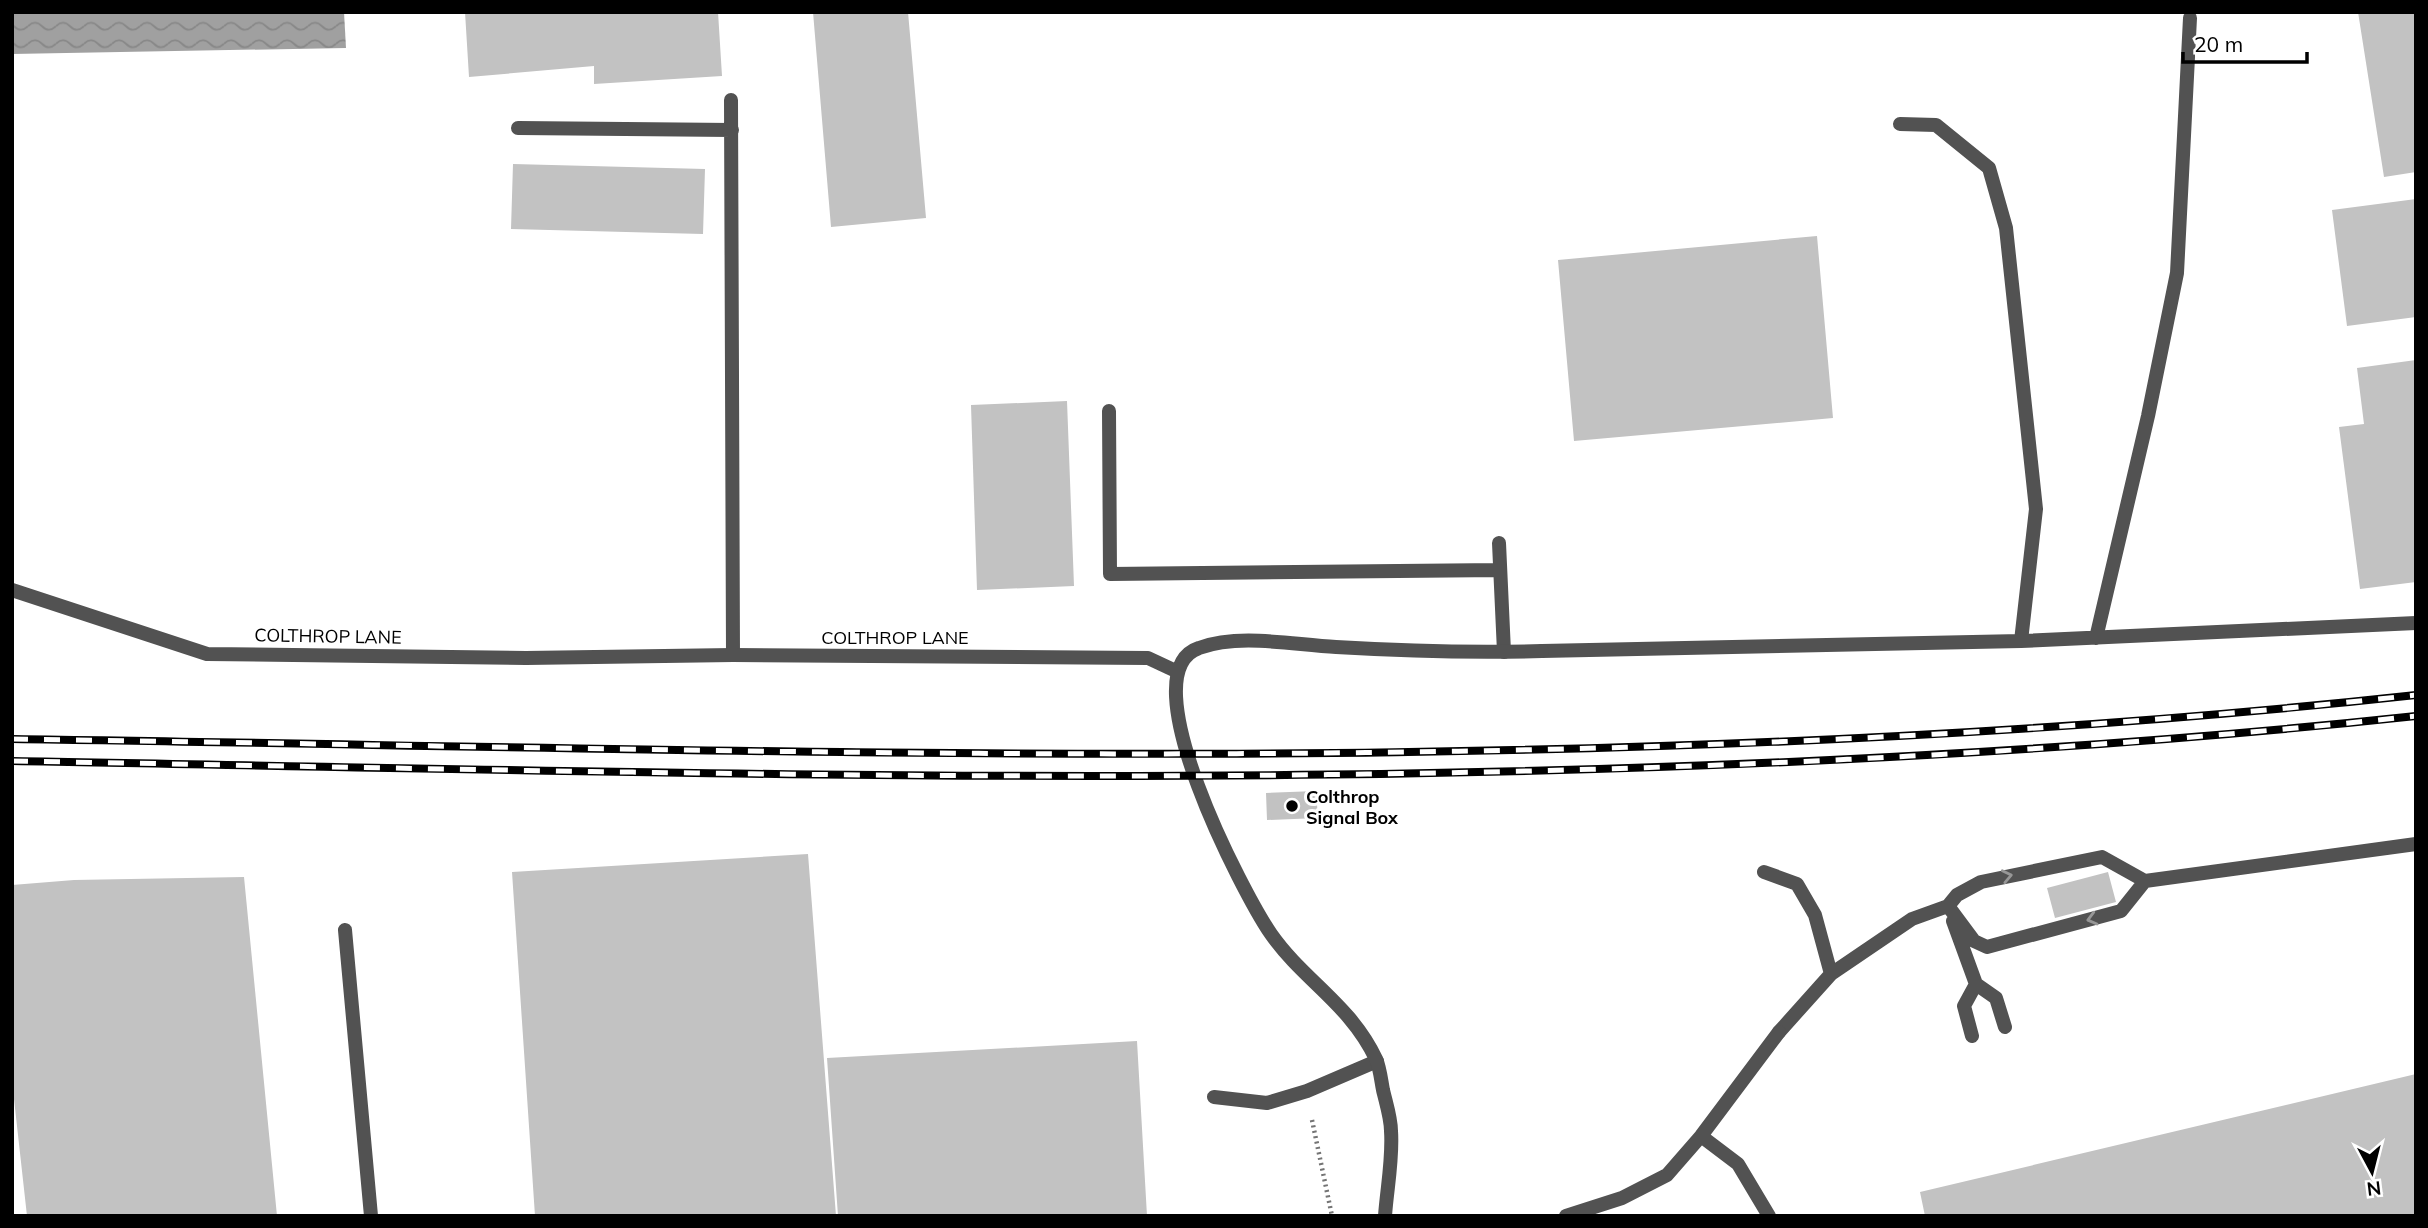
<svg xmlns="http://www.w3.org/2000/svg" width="2428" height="1228" viewBox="0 0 2428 1228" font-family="Mulish,sans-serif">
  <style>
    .water { fill: url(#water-waves) }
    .building { fill: #c2c2c2 }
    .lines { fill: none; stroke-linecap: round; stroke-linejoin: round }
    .path { stroke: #747474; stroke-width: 4.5; stroke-dasharray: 2 3.5; stroke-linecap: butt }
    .lane { stroke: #525252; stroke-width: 14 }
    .street { stroke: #525252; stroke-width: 14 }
    .rail-casing { stroke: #000; stroke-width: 8 }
    .rail { stroke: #fff; stroke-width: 5; stroke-dasharray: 16; stroke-linecap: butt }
    .oneway { stroke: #979797 }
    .poi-dot { fill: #000; stroke: #fff; stroke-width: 2.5 }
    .labels { text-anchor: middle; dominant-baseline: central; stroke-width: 6; stroke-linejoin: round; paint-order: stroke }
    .street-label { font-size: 18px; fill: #000; stroke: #fff }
    .poi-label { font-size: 18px; font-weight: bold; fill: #000; stroke: #fff; text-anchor: start }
  </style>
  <defs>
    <pattern id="water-waves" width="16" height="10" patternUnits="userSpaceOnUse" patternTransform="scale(1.75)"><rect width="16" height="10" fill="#a0a0a0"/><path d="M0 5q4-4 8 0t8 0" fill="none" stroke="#888"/></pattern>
  </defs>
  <rect width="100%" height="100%" fill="#fff"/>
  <path class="water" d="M12 12H344L346 48 12 54Z"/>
  <path class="building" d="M465 12H718L722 76 594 84V66L469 77Z
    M813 12H908L926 218 831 227Z
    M2358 12H2416V172L2384 177Z
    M513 164 705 169 703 234 511 229Z
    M2416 199V317L2347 326 2332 210Z
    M1817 236 1833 418 1574 441 1558 260Z
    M2416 360V582L2360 589 2339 427 2364 424 2357 368Z
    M1067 401 1074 586 977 590 971 405Z
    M1316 791 1318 818 1267 820 1266 793Z
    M808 854 836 1216H535L512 872Z
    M2108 872 2116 902 2055 918 2047 888Z
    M244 877 277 1216H27L12 1081V885L74 880Z
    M1137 1041 1147 1216H838L827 1058Z
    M2416 1074V1216H1925L1920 1192Z"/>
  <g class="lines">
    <path class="path" d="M1312 1120 1332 1216"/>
    <path class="lane" d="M731 100 733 655
      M1900 124 1936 125 1989 168 2006 228 2036 509 2021 641
      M518 128 732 130
      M1109 411 1110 574 1500 570
      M1499 543 1504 652
      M2096 638 2148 416 2177 273 2190 18
      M1542 651 2021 641 2416 623
      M1764 872 1797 884 1815 915 1831 974
      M1948 906 1974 941 1987 947 2121 911 2145 881
      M1953 921 1976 984 1996 998 2005 1027
      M345 930 371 1216
      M1779 1032 1831 974 1912 919 1948 906 1957 895 1981 882 2102 857 2145 881 2416 844
      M1972 1036 1964 1006 1976 984
      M1214 1097 1267 1103 1307 1091 1377 1061"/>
    <path class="street" d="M12 590 207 654 526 658 733 655 1148 658 1178 672
      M1701 1136 1738 1164 1769 1216
      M1385 1216C1387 1188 1393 1159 1391 1131 1391 1118 1386 1103 1383 1090 1381 1080 1380 1068 1376 1059 1350 1004 1304 981 1271 934 1244 895 1127 672 1199 648 1240 633 1293 645 1336 647 1404 651 1473 653 1542 651
      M1566 1216 1622 1198 1667 1175 1701 1136 1779 1032"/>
    <g class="rail-casing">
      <path id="rail" d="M12 739C814 750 1617 782 2416 695
        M12 761C813 775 1617 801 2416 716"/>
    </g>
    <use href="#rail" class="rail"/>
  </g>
  <defs><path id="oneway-chevron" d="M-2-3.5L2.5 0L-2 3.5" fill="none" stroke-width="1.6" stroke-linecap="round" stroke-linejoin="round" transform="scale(1.75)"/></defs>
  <g class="oneway">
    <use href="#oneway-chevron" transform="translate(2007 876) rotate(-12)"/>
    <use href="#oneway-chevron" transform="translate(2092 919) rotate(165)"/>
  </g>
  <circle class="poi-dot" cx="1292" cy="806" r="7"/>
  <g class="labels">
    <g class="street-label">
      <text transform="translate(328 636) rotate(1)">COLTHROP LANE</text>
      <text x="895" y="637">COLTHROP LANE</text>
    </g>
    <g class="poi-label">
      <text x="1306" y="796">Colthrop<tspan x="1306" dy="21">Signal Box</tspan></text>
    </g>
  </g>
  <rect width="2428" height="1228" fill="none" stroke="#000000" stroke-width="28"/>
  <g transform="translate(2372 1172) rotate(173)" stroke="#ffffff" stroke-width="5" paint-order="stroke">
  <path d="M0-5L12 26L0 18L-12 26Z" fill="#000000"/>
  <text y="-10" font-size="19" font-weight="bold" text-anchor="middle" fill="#000000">N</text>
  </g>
  <path d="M2183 52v10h124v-10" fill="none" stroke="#000000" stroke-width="3.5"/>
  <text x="2194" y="52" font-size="21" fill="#000000" stroke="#ffffff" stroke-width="5" paint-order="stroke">20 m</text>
</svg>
